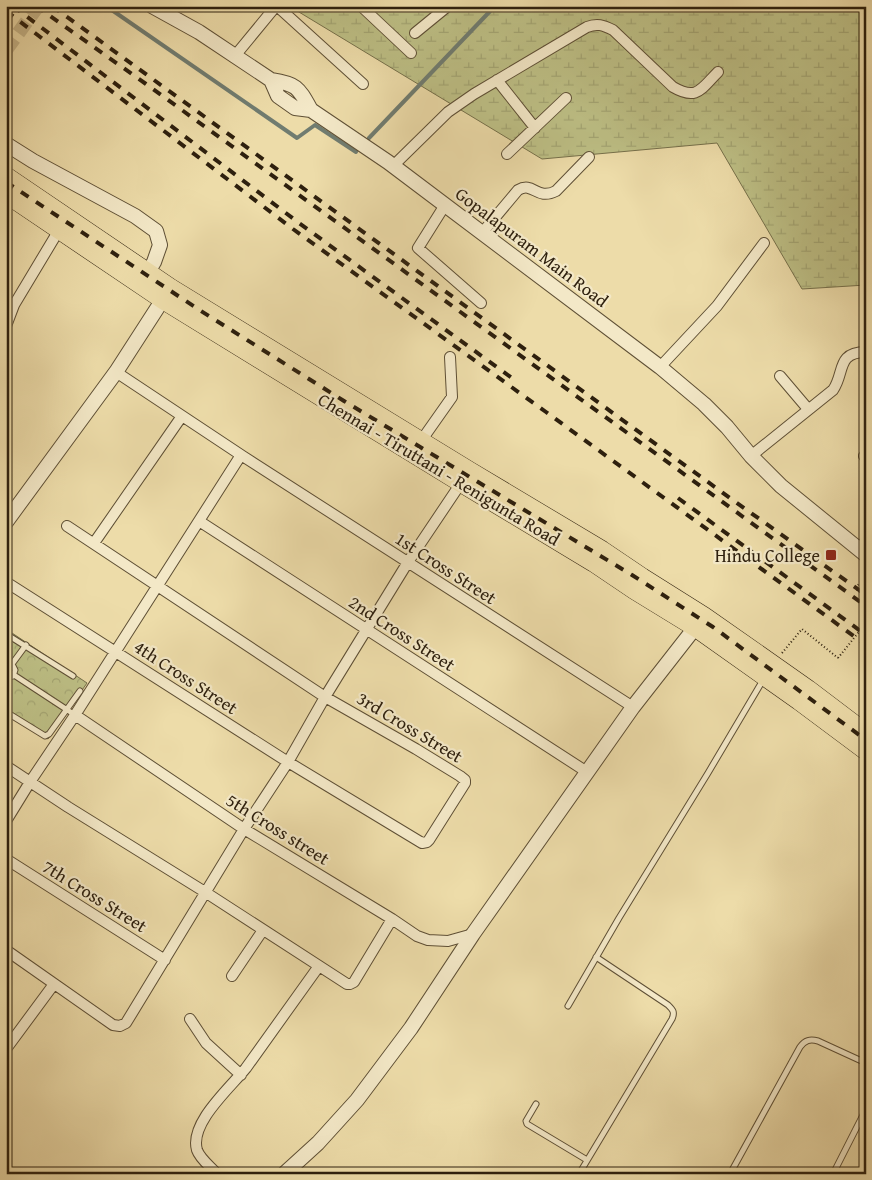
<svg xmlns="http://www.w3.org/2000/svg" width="872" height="1180" viewBox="0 0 872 1180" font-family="'Gentium Book Plus',serif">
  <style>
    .wetland { fill: url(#wetland-marsh); stroke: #76704a }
    .park { fill: url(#park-crowns); stroke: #76704a }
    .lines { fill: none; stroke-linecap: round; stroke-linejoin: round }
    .stream { stroke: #707c70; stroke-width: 4 }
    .tertiary-tunnel { stroke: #c7b68a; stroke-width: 14; stroke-dasharray: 14 7; stroke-linecap: butt }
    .service-casing { stroke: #5e4f35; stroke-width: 7 }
    .minor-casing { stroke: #5e4f35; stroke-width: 12 }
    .tertiary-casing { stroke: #5e4f35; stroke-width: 16 }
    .trunk-casing { stroke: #2e200e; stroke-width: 19 }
    .path { stroke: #2e200e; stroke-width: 2; stroke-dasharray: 1 2.5; stroke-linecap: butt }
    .service { stroke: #f3e8c7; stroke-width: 5 }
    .minor { stroke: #f3e8c7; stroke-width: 10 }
    .tertiary { stroke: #f3e8c7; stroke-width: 14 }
    .trunk { stroke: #eddca9; stroke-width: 18 }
    .rail { stroke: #2e200e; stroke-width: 4; stroke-dasharray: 9 9; stroke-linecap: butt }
    .path-bridge { stroke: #2e200e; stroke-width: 2; stroke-dasharray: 1 2.5; stroke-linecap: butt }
    .poi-dot { fill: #8f2418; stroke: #f3e8c7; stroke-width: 2 }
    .labels { text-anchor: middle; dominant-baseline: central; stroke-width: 4.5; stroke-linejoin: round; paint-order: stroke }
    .street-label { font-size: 18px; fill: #2e200e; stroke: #f3e8c7 }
    .poi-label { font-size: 18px; fill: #2e200e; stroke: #f3e8c7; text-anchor: end }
  </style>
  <defs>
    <pattern id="wetland-marsh" width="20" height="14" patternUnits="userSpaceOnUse" patternTransform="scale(1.25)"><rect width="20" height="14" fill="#bdbf85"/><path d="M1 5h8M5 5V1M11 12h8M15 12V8" fill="none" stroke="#a3a472"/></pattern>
    <pattern id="park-crowns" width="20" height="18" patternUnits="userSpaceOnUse" patternTransform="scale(1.25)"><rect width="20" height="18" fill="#bdbf85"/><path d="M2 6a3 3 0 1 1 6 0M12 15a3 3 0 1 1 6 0" fill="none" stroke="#a3a472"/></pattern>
  </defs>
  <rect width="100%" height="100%" fill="#eddca9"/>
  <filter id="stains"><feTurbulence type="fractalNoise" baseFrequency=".004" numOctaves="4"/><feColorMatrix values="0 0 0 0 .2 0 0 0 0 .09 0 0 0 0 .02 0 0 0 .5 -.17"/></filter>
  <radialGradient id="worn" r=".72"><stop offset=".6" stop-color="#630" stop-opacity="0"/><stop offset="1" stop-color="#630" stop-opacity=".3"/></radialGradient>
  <path class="wetland" d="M289 6H866V285L802 289 717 143 542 159Z"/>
  <path class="park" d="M6 629 87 683 48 739 6 713Z"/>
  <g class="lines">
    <path class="stream" d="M106 6 297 138 315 125 356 152
      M369 138 495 6"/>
    <path class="tertiary-tunnel" d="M6 50 38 6"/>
    <g class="service-casing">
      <path id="service" d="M6 634 73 676
        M6 663 12 664 15 670 13 676 6 678
        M12 664 26 645
        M14 675 75 715
        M6 712 45 736 49 734 80 691
        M568 1006 619 918 708 773 763 680
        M536 1104 526 1121 527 1124 587 1160
        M579 1174 672 1019C675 1012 673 1010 668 1005L596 957
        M730 1174 800 1047C805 1040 810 1039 818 1041L866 1063
        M833 1174 866 1109"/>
    </g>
    <g class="minor-casing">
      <path id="minor" d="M277 6 363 84
        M361 6 411 53
        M415 33 448 6
        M234 57 276 6
        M497 80 535 128
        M507 154 566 98
        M393 166 448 112 474 94 587 27C597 23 603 25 613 30L673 87C697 101 701 89 718 72
        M445 205 418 248 481 303
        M482 233 518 190C534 181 536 201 556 191L589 157
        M6 326 14 305 59 230
        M660 367 717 306 764 243
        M780 376 808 409
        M421 441 452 397 450 357
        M241 455 633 707
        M751 456 833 390C845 373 836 352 866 352
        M864 456 866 457
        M199 521 587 772
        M67 526 325 697 408 562 463 480
        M94 543 182 416
        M858 549 866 541
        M6 582 288 762 422 843 427 842 429 840 465 783V780L460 776 416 749 325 697 288 762 244 829 126 1023 120 1026 113 1025 6 950
        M75 715 244 829 392 919 417 936 428 940 448 941 473 934
        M6 766 68 807 205 892 347 984H350L354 982 392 919
        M6 821 30 782 75 715 241 455 116 372
        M6 859 165 960
        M232 976 263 930
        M190 1019 206 1043 241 1075
        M6 1049 54 984
        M217 1174C211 1167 200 1159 197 1150 189 1123 231 1087 246 1068L319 966"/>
    </g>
    <g class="tertiary-casing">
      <path id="tertiary" d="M152 6 199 32 271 80 278 96 295 108 311 110 388 162 660 367 704 404 727 427 751 456 781 486 866 555
        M271 80C297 84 298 87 311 110
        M6 144 33 161 135 216 156 231 160 245 154 262 148 272
        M6 522 116 372 167 293
        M284 1174 318 1143 357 1100 411 1028 473 934 633 707 701 620"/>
    </g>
    <g class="trunk-casing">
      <path id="trunk" d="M6 176 171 288 470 471 602 550 642 577 704 616 808 689 866 733
        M6 194 163 300 461 483 594 563 634 590 696 628 799 701 866 751"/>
    </g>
    <path class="path" d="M866 577 855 588 866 597
      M782 653 802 629 838 658"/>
    <use href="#service" class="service"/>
    <use href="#minor" class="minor"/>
    <use href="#tertiary" class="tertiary"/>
    <use href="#trunk" class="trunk"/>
    <path class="rail" d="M13 6 299 223 516 381
      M36 6 146 84 866 606
      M52 6 730 498 866 595
      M6 11 293 229 546 412 866 645
      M6 182 201 311 344 401 632 575 713 627 866 740
      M678 498 866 635"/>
    <path class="path-bridge" d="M838 658 866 623"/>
  </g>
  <rect class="poi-dot" x="825" y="549" width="12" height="12" rx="2.5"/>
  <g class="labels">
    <g class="street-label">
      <text transform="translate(532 247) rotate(37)">Gopalapuram Main Road</text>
      <text transform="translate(439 469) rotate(31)">Chennai - Tiruttani - Renigunta Road</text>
      <text transform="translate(446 568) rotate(33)">1st Cross Street</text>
      <text transform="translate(402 633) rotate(33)">2nd Cross Street</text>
      <text transform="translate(186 677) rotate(33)">4th Cross Street</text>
      <text transform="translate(410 727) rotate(31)">3rd Cross Street</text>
      <text transform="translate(278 829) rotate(32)">5th Cross street</text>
      <text transform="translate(95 896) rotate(32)">7th Cross Street</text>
    </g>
    <g class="poi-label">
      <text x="820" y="555">Hindu College</text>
    </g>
  </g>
  <rect width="872" height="1180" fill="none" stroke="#eddca9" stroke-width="25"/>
  <rect x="8" y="8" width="857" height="1165" fill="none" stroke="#2e200e" stroke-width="2.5"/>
  <rect x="12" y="12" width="847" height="1155" fill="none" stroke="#2e200e"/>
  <rect width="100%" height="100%" filter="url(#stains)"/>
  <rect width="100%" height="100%" fill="url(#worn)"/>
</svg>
